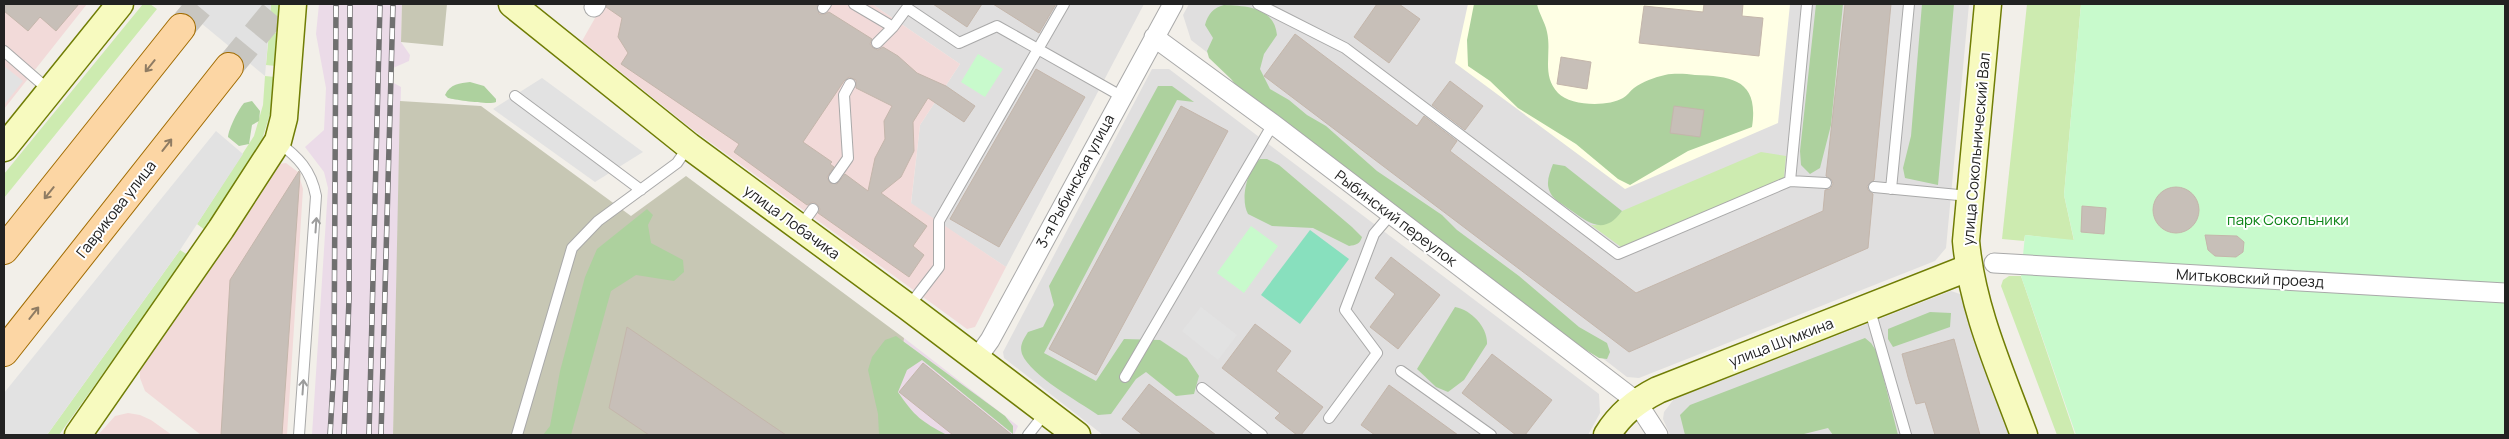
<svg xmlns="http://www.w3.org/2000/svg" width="2509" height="439" viewBox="0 0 2509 439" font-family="Manrope,sans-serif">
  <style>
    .residential { fill: #e0dfdf }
    .commercial { fill: #f2dad9 }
    .industrial { fill: #ebdbe8 }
    .education { fill: #ffffe5 }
    .construction { fill: #c7c7b4 }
    .grass { fill: #cdebb0 }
    .forest { fill: #add19e }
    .park { fill: #c8facc }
    .pitch { fill: #88e0be }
    .parking { fill: #e2e2e2 }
    .building { fill: #c7bfb8; stroke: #c4b6ab; fill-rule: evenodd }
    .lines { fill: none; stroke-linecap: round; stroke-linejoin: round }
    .primary-tunnel { stroke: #c8c6c1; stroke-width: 28; stroke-dasharray: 28 14; stroke-linecap: butt }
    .lane-casing { stroke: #a9a9a9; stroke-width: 12 }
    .street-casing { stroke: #a9a9a9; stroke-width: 21 }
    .secondary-casing { stroke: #707d05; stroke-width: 29 }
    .primary-casing { stroke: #a06b00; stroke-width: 30 }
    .lane { stroke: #fff; stroke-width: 10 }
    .street { stroke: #fff; stroke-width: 19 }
    .secondary { stroke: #f7fabf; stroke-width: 26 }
    .primary { stroke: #fcd6a4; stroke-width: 28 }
    .rail-casing { stroke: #707070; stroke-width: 5.5 }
    .rail { stroke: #fff; stroke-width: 4; stroke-dasharray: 11; stroke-linecap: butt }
    .oneway { stroke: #8f7c63 }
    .oneway2 { stroke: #9c9c9c }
    .labels { text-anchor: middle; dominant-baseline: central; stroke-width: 4; stroke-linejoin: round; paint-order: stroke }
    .street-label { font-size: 15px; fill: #222; stroke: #fff }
    .park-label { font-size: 15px; fill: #0c8416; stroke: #fff }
  </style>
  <rect width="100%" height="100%" fill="#f2efe9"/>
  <path class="residential" d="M872 4H1144L1006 267 911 204 920 125 960 64Z
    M1189 4H1969L1946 248 1935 261 1639 378 1627 377 1191 40 1183 15Z
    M1152 69H1169L1599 394 1600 413 1588 435H1103L1004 358 1003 352Z
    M1951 291 1963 295 2012 435H1670L1663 419 1664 412 1674 399Z"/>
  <path class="commercial" d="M4 4H87L4 109Z
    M603 4H872L960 64 920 125 911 203 1006 267 975 327 967 329 692 129 582 41Z
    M286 163 298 172 303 189 287 435H201L145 391 140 378V369L278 164Z
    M128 413 140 415 151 420 172 435H98L115 416Z"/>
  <path class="industrial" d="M319 4H402L401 42 410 55 409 61 393 68 392 82 401 87 393 435H312L328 188 324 172 305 147 324 130 326 88 316 34Z
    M904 338 1018 426 1014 435H893Z"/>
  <path class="education" d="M1468 4H1790L1778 123 1625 189 1455 63Z"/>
  <path class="construction" d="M402 4H447L443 46 401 42Z
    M400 101 481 106 631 216 686 176 904 338 893 435H393Z"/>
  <path class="grass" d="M143 4H150L157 9 4 198V174Z
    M271 4H280L279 24 269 23Z
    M2027 4H2081L2064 195 2074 241 2025 235 2024 241 2002 239Z
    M269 33H278L276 66 266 65Z
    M265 76 275 77 272 107 262 140 205 230 197 224 254 136 263 105Z
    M1761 152 1786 156 1784 178 1621 247 1591 225C1603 226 1615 221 1622 211Z
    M180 250 188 255 59 435H47Z
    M2009 276H2021L2075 435H2057L2001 286 2003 280Z"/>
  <path class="forest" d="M1474 4H1537C1539 14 1545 22 1547 32 1552 54 1541 75 1558 93 1570 106 1608 107 1623 98 1627 96 1630 91 1634 88 1642 82 1655 77 1665 75 1675 73 1686 74 1695 75 1734 76 1759 81 1752 127L1688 151 1630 185 1618 179 1576 144 1518 108 1490 81 1468 66 1467 40Z
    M1816 4H1843L1831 125 1820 168 1810 174 1801 165 1800 151Z
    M1922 4H1954L1938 185 1905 178 1903 168 1911 136Z
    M1224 5C1247 6 1274 7 1277 35L1264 54 1260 69 1270 89 1289 100 1307 115 1326 126 1377 171 1442 215 1457 230 1519 276 1579 327 1607 343 1610 352 1607 359 1599 358 1573 342 1460 261 1422 225 1396 208 1246 97 1231 79 1209 58 1207 51 1213 38 1205 25C1208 14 1213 8 1224 5Z
    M470 82 484 86 496 99V102C490 105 456 100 448 98L445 95C450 84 460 83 470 82Z
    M1158 86H1172L1194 102 1177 100 1044 353 1096 381 1124 339 1160 340 1187 358 1199 376 1194 394 1176 396 1146 372 1136 379 1111 414 1098 415C1078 401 1031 376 1022 354 1019 345 1024 339 1028 332L1043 327 1054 305 1049 286Z
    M252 101 260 111 259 121 252 125 249 144 239 146 228 137C229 128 238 110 244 103Z
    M1260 159H1267L1279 165 1352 227 1362 237C1360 244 1356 245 1349 246L1313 228 1272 226 1248 214C1240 200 1247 169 1260 159Z
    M1553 164 1565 166 1622 211C1604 236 1589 223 1569 209 1564 205 1554 200 1551 194 1545 184 1549 175 1553 164Z
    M647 209 653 215 648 225 651 243 683 260 684 272 674 281 636 275 611 291 571 435H543L550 426 560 371 585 277 597 249Z
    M1455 307C1472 310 1488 328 1487 344L1464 380 1448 392 1436 387 1417 369Z
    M1930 312 1951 313 1950 327 1893 347 1888 339V329Z
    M896 336 1005 416 1013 426V434L922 360 907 370 898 392C915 417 921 421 947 435H879L878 414 868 370 872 357 885 340Z
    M1865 338 1871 343 1877 352 1898 435H1833L1828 428 1800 435H1685L1680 415 1690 405Z"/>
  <path class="park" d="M2081 4H2505V435H2076L2021 276 2025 235 2074 240 2064 195Z
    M978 54 1003 69 985 97 961 82Z
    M1251 226 1278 246 1244 293 1217 273Z"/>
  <path class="pitch" d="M1310 230 1349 259 1300 324 1261 295Z"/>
  <path class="parking" d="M178 4H271L265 76Z
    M4 66 23 81 4 105Z
    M542 78 643 152 595 182 493 109Z
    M216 131 243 154 180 250 47 435H4V393Z
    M1201 307 1237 335 1218 360 1182 331Z"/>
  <path class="building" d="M4 4H79L56 31 40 17 28 31 4 11Z
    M607 4H817L819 14H825L829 12 872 39 870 44 873 48 878 50 883 47 898 56 917 73 946 86 975 106 964 122 928 98 913 122 914 151 901 177 881 193 927 226 913 246 924 255 909 277 818 213 820 209 817 204 813 202 807 205 734 152 739 144 621 64 628 53 618 37 622 18 606 7ZM849 77 856 80V88L892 106 884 121 885 139 875 158 868 191 845 174 837 184 830 183 827 177 834 167 830 164 832 162 803 142 844 81Z
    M933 4H982L967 27Z
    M993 4H1056L1039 33Z
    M1377 4H1399L1420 19 1389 63 1354 37Z
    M1704 4H1743L1742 16 1763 18 1759 56 1639 43 1644 6 1703 12Z
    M1845 4H1891L1874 180 1867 186 1868 190 1873 194 1868 248 1629 352 1264 76 1295 34 1417 126 1424 116 1457 141 1450 151 1636 293 1823 211 1825 190 1830 189 1833 184 1832 180 1826 176Z
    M1561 57 1591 62 1587 89 1557 84Z
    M1036 69 1085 97 999 247 950 219Z
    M1450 81 1483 106 1465 130 1432 105Z
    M1181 106 1228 131 1096 375 1049 349Z
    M1674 106 1704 110 1700 137 1670 133Z
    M299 171 300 174 282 435H221L230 280Z
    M2153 210a23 23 0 1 1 46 0a23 23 0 1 1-46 0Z
    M2082 206 2106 208 2104 234 2081 232Z
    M2205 235 2237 236 2244 242 2243 252 2236 257 2215 256 2208 250Z
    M1391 257 1440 295 1398 349 1370 327 1395 294 1375 278Z
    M1255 324 1291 351 1276 371 1323 407 1301 435H1297L1275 418 1280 413 1222 368Z
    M627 327 786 435H649L609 408Z
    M1954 339 1980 435H1935L1925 402 1916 404 1908 377 1902 354Z
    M1492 354 1552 400 1525 435H1516L1462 393Z
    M923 363 1012 435H953L899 392Z
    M1149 384 1216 435H1143L1122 419Z
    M1389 385 1407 398 1458 435H1375L1361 425Z"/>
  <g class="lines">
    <path class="primary-tunnel" d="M181 28 201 4
      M229 67 281 4"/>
    <g class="lane-casing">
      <path id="lane" d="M854 4 893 27 907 8 959 43 997 26 1121 96
        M1258 4 1345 48 1618 254 1790 181 1826 183
        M823 8 826 4
        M877 43 893 27
        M4 51 50 91
        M515 96 641 190
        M278 142C298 157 311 170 316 196L299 435
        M834 178 848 158 844 95 850 84
        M1790 181 1807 4
        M1874 187 1969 196
        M1891 189 1909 4
        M800 227 813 209
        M909 306 939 267V221L1064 4
        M1869 307 1906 435
        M1401 371 1491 435
        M1125 377 1273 124
        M1202 388 1262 435
        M1329 418 1377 353 1345 310 1374 234 1391 214
        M517 435 572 248 598 221 677 163 688 147
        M1028 435 1046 412"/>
    </g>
    <g class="street-casing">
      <path id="street" d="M594 7 596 4
        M1154 37 1273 124 1636 401 1658 435
        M1994 263 2505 293
        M977 358 990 340 1173 4"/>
    </g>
    <g class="secondary-casing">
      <path id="secondary" d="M512 4 689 146 908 307 1077 435
        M1988 4 1966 241C1972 309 2001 372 2024 435
        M4 148 120 4
        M78 435 221 229 278 141 284 118 293 4
        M1607 435C1620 414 1636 401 1658 390L1968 268"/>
    </g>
    <g class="primary-casing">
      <path id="primary" d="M4 250 181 28
        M4 352 229 67"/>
    </g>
    <use href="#lane" class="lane"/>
    <use href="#street" class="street"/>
    <use href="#secondary" class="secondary"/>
    <use href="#primary" class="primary"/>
    <g class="rail-casing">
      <path id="rail" d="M330 435 334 366 336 4
        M344 435 349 299 350 4
        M369 435 380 4
        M381 435 393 4"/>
    </g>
    <use href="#rail" class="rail"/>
  </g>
  <defs><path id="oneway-shaft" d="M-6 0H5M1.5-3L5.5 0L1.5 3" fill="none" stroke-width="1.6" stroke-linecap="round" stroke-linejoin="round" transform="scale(1.25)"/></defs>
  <g class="oneway">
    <use href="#oneway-shaft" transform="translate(150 66) rotate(129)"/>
    <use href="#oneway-shaft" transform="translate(167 145) rotate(-52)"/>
    <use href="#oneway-shaft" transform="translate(49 193) rotate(129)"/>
    <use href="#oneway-shaft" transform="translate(34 313) rotate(-52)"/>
  </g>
  <g class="oneway2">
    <use href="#oneway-shaft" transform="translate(316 225) rotate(-86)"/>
    <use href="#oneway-shaft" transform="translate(303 387) rotate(-86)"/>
  </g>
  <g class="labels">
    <g class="street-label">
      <text transform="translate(1976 149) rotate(-85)">улица Сокольнический Вал</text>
      <text transform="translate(1075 181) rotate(-62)">3-я Рыбинская улица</text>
      <text transform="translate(116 209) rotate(-52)">Гаврикова улица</text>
      <text transform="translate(1396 218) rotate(37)">Рыбинский переулок</text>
      <text transform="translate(792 222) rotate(36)">улица Лобачика</text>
      <text transform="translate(2250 278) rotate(3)">Митьковский проезд</text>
      <text transform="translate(1781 342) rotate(-21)">улица Шумкина</text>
    </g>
    <g class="park-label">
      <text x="2288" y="219">парк Сокольники</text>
    </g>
  </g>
  <rect width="2509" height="439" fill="none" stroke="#222222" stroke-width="10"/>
</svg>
